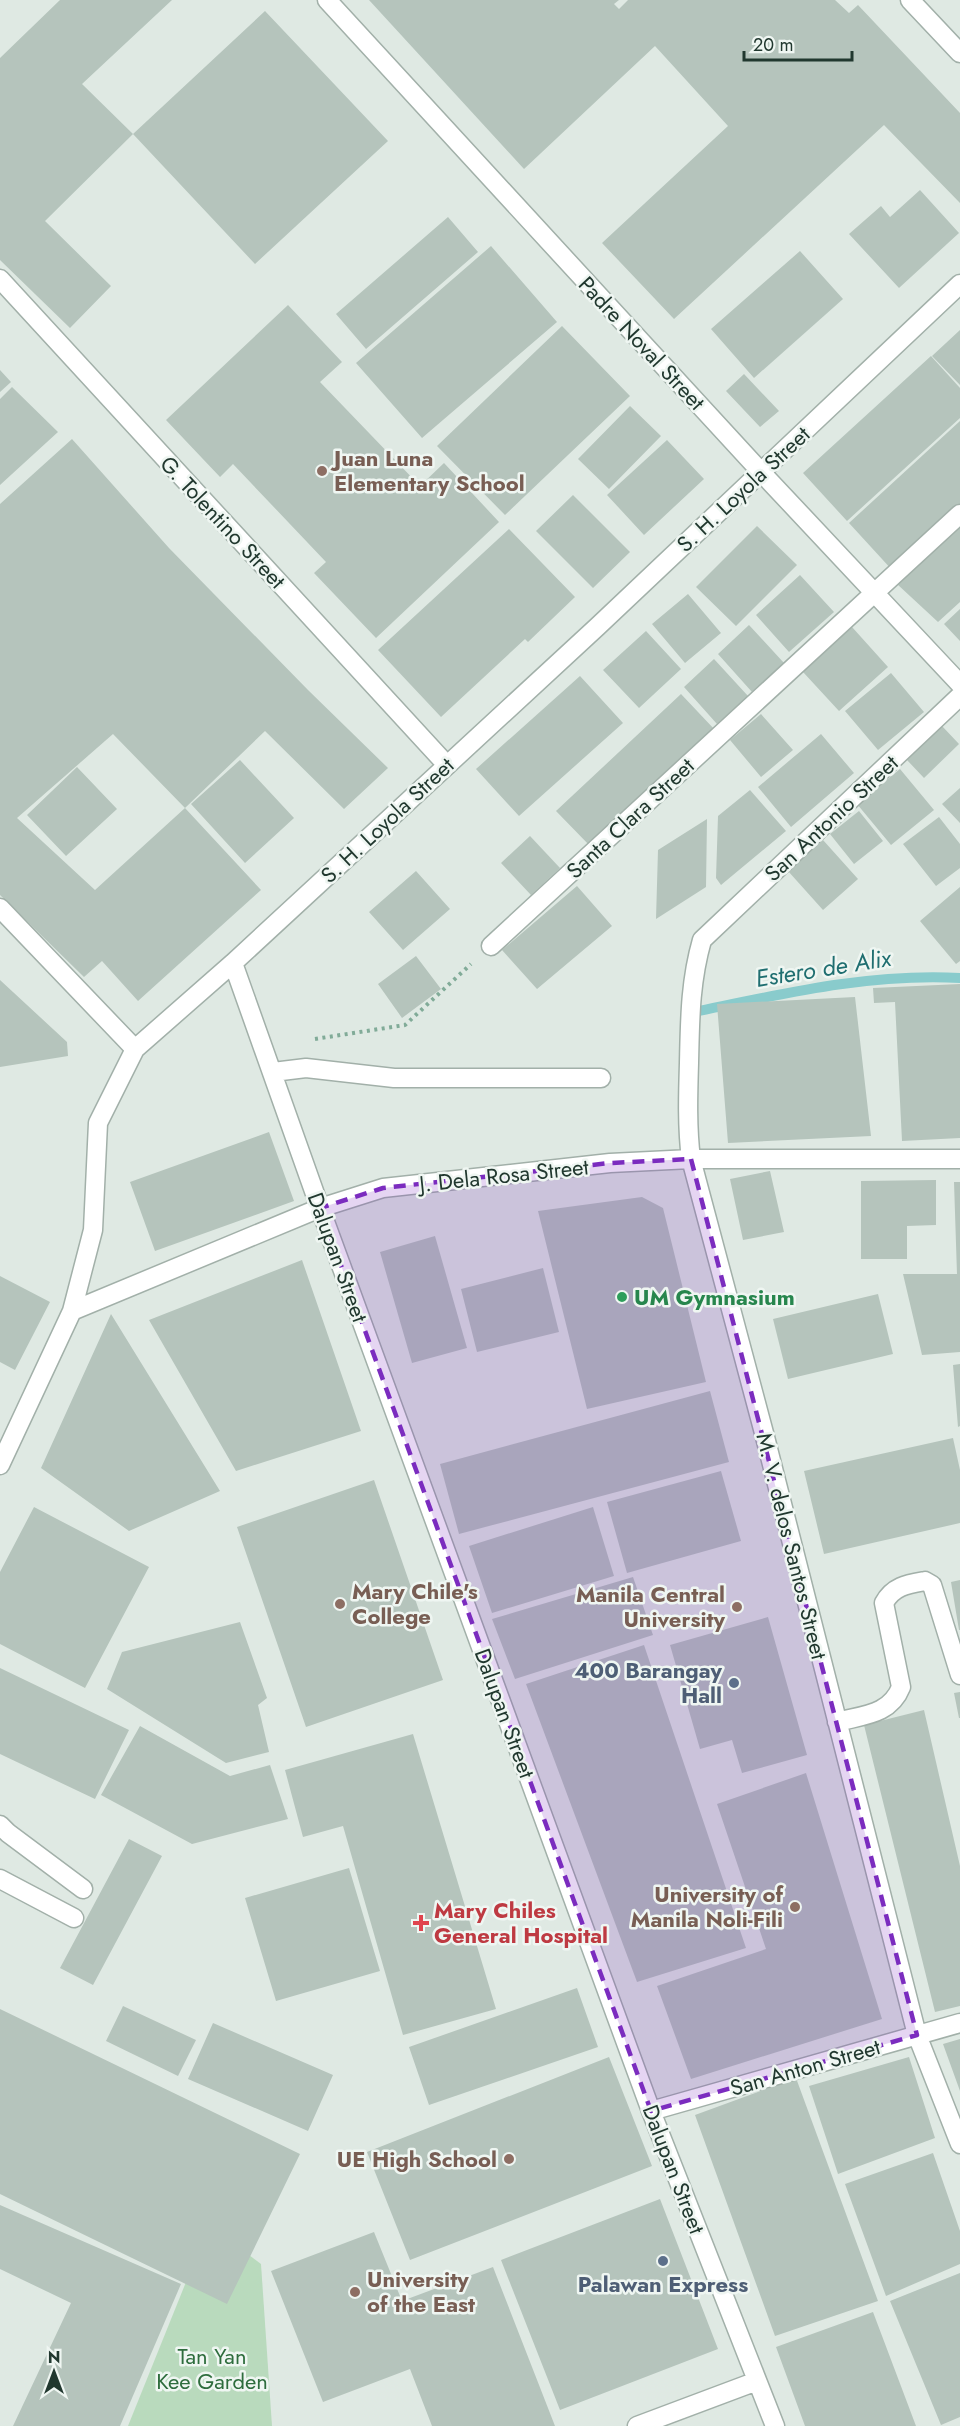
<svg xmlns="http://www.w3.org/2000/svg" width="960" height="2426" viewBox="0 0 960 2426" font-family="Jost,sans-serif">
  <style>
    .green { fill: #b9dabd }
    .lines { fill: none; stroke-linecap: round; stroke-linejoin: round }
    .stream { stroke: #89cbcc; stroke-width: 10 }
    .building { fill: #b5c4bc; fill-rule: evenodd }
    .minor-casing { stroke: #a2b0a9; stroke-width: 21 }
    .path { stroke: #81ab98; stroke-width: 4; stroke-dasharray: 3 4.5; stroke-linecap: butt }
    .minor { stroke: #fff; stroke-width: 18 }
    .marked { fill: #7b2cbf; fill-opacity: 0.2; stroke: #7b2cbf; stroke-width: 4.5; stroke-dasharray: 12 8; stroke-linejoin: round }
    .education-dot { fill: #8d6e63; stroke: #eff6f2; stroke-width: 2 }
    .leisure-dot { fill: #2e9e5b; stroke: #eff6f2; stroke-width: 2 }
    .service-dot { fill: #5c6f8a; stroke: #eff6f2; stroke-width: 2 }
    .health-dot { fill: #e0444e; stroke: #eff6f2; stroke-width: 2 }
    .labels { text-anchor: middle; dominant-baseline: central; stroke-width: 5; stroke-linejoin: round; paint-order: stroke }
    .street-label { font-size: 22px; fill: #21382f; stroke: #eff6f2 }
    .education-label { font-size: 22px; font-weight: bold; fill: #785e54; stroke: #eff6f2; text-anchor: start }
    .leisure-label { font-size: 22px; font-weight: bold; fill: #27864d; stroke: #eff6f2; text-anchor: start }
    .service-label { font-size: 22px; font-weight: bold; fill: #4e5e75; stroke: #eff6f2; text-anchor: end }
    .health-label { font-size: 22px; font-weight: bold; fill: #be3a42; stroke: #eff6f2; text-anchor: start }
    .park-label { font-size: 22px; fill: #2e6d3d; stroke: #eff6f2 }
    .water-label { font-size: 24px; font-style: italic; fill: #1f6e70; stroke: #eff6f2 }
  </style>
  <rect width="100%" height="100%" fill="#dfe9e3"/>
  <path class="green" d="M209 2225 261 2264 272 2426H128Z"/>
  <g class="lines">
    <path class="stream" d="M694 1012C782 994 869 973 960 978"/>
  </g>
  <path class="building" d="M60 0H172L82 84 133 134 45 221 111 286 70 328 0 260V58Z
    M369 0H619L614 4 619 9 628 0H835L849 13 858 5 960 113V203L884 125 674 319 602 243 728 126 655 46 524 169Z
    M265 11 388 141 255 264 133 134Z
    M920 190 959 233 899 288 849 234 881 206 890 217Z
    M448 217 478 252 366 349 336 314Z
    M491 246 557 322 422 438 356 363Z
    M800 251 843 299 754 378 711 329Z
    M288 305 342 362 320 382 420 486 444 463 499 522 376 638 314 573 326 562 233 464 220 477 166 420Z
    M562 326 630 396 505 515 437 446Z
    M960 330V385L932 356Z
    M931 356 960 388V418L847 521 803 473Z
    M0 370 11 382 0 392Z
    M744 374 779 411 760 427 726 391Z
    M12 387 58 432 0 485V399Z
    M630 406 661 436 609 489 578 459Z
    M960 421V510L893 571 849 523Z
    M72 439 169 548 308 690 388 768 344 809 265 731 185 808 261 890 138 1001 102 961 84 977 0 895V504ZM113 734 185 808 95 890 17 818Z
    M667 440 704 479 644 535 607 495Z
    M573 495 630 552 593 588 536 531Z
    M757 526 797 565 736 626 696 587Z
    M960 526V602L938 622 897 584Z
    M509 529 575 597 528 642 525 639 441 717 378 650Z
    M800 575 834 612 789 652 756 615Z
    M688 594 721 633 685 663 652 624Z
    M960 609V641L944 624Z
    M749 625 784 663 752 692 718 654Z
    M852 627 888 667 839 711 803 672Z
    M646 631 681 669 639 708 603 670Z
    M714 659 748 696 717 724 684 687Z
    M891 673 924 712 878 750 845 711Z
    M580 676 623 723 519 816 476 769Z
    M681 694 715 730 591 847 556 811Z
    M761 714 793 750 761 777 730 740Z
    M942 726 959 744 924 778 907 760Z
    M821 734 854 773 791 827 758 787Z
    M240 760 294 818 245 863 191 804Z
    M77 767 117 809 66 856 27 815Z
    M900 769 934 810 891 845 857 804Z
    M960 788V823L942 804Z
    M750 790 786 831 721 885 716 878 718 816Z
    M859 811 883 841 854 864 830 834Z
    M939 817 960 844V868L936 886 903 844Z
    M707 819 706 887 656 919 658 850Z
    M530 836 560 868 531 895 501 863Z
    M823 840 858 879 823 910 788 871Z
    M416 871 450 909 403 950 369 912Z
    M577 886 612 926 537 989 502 950Z
    M960 887V961L956 964 920 921Z
    M416 956 441 989 402 1018 378 984Z
    M0 980 67 1042 68 1056 0 1067Z
    M960 984V1138L902 1141 895 1002 874 1003 873 988Z
    M855 997 871 1136 728 1143 717 1004Z
    M269 1132 294 1201 155 1251 130 1182Z
    M770 1171 784 1232 743 1240 730 1179Z
    M936 1180V1225L907 1226V1259H861V1181Z
    M954 1182H960V1352L922 1355 903 1274H957Z
    M642 1197 663 1208 706 1382 587 1409 538 1211Z
    M435 1236 467 1348 412 1363 380 1252Z
    M302 1260 361 1431 236 1471 149 1320Z
    M543 1268 559 1332 477 1352 461 1289Z
    M0 1276 50 1302 15 1370 0 1362Z
    M878 1294 893 1354 788 1379 773 1319Z
    M111 1314 220 1491 129 1531 41 1468Z
    M960 1364V1426L958 1427 953 1365Z
    M710 1391 729 1462 459 1534 440 1464Z
    M953 1438 960 1470V1523L824 1554 804 1471Z
    M721 1471 741 1541 627 1573 607 1502Z
    M374 1480 443 1680 306 1727 237 1527Z
    M34 1507 149 1567 85 1688 0 1644V1572Z
    M593 1507 614 1576 492 1613 469 1546Z
    M633 1577 653 1635 515 1679 492 1619Z
    M960 1580V1630H959L951 1582Z
    M768 1617 807 1755 742 1773 732 1740 700 1749 670 1645Z
    M240 1622 267 1698 258 1705 269 1752 226 1763 107 1689 122 1652Z
    M644 1645 746 1948 637 1982 526 1684Z
    M0 1668 129 1730 95 1799 0 1754Z
    M960 1692V1718H959L954 1693Z
    M924 1710 960 1866V2006L935 2012 864 1725Z
    M140 1726 230 1776 270 1765 288 1819 192 1844 101 1795Z
    M413 1734 496 2009 403 2035 343 1826 303 1837 285 1770Z
    M806 1773 882 2019 691 2079 657 1986 766 1949 717 1804Z
    M129 1839 162 1856 93 1985 60 1968Z
    M349 1868 380 1971 276 2001 245 1898Z
    M577 1988 598 2047 429 2105 409 2047Z
    M123 2006 196 2040 178 2076 106 2041Z
    M0 2009 300 2154 227 2304 0 2194Z
    M213 2023 333 2075 308 2131 188 2079Z
    M960 2039V2091L943 2044Z
    M609 2057 652 2166 410 2260 367 2152Z
    M909 2057 935 2138 838 2174 809 2086Z
    M796 2078 878 2301 775 2336 695 2115Z
    M933 2153 960 2231V2264L886 2296 845 2184Z
    M660 2199 718 2349 560 2410 501 2260Z
    M0 2205 181 2284 120 2426H13L71 2303 0 2269Z
    M374 2232 402 2301 493 2267 555 2426H432L410 2369 323 2402 271 2271Z
    M960 2273V2417L941 2425 890 2301Z
    M873 2312 916 2426H805L776 2347Z"/>
  <g class="lines">
    <g class="minor-casing">
      <path id="minor" d="M327 0 761 472 960 684
        M910 0 960 53
        M0 279 446 764
        M960 696 702 940C690 982 690 1020 689 1063 688 1095 687 1127 691 1159L764 1433 917 2035 960 2144
        M0 908 135 1049
        M491 946 960 514
        M233 963 320 1208 651 2111 775 2426
        M273 1072 306 1068 394 1078H601
        M72 1311 320 1208 383 1188 610 1163 691 1159H960
        M0 1465 72 1311 93 1230 98 1123 135 1049 233 963 597 627 960 284
        M837 1722C863 1715 890 1715 901 1687L884 1603C893 1586 908 1584 925 1581L932 1585 960 1675
        M0 1825 8 1833 83 1889
        M0 1879 74 1918
        M651 2111 960 2023
        M637 2426 757 2381"/>
    </g>
    <path class="path" d="M315 1039 405 1025 471 964"/>
    <use href="#minor" class="minor"/>
  </g>
  <path class="marked" d="M691 1159 917 2035 651 2111 320 1208 383 1188 610 1163Z"/>
  <g class="education-dot">
    <circle cx="322" cy="471" r="6"/>
    <circle cx="340" cy="1604" r="6"/>
    <circle cx="737" cy="1607" r="6"/>
    <circle cx="795" cy="1907" r="6"/>
    <circle cx="509" cy="2159" r="6"/>
    <circle cx="355" cy="2292" r="6"/>
  </g>
  <circle class="leisure-dot" cx="622" cy="1297" r="6"/>
  <g class="service-dot">
    <circle cx="734" cy="1683" r="6"/>
    <circle cx="663" cy="2261" r="6"/>
  </g>
  <path class="health-dot" d="M418 1914h6v6h6v6h-6v6h-6v-6h-6v-6h6z"/>
  <g class="labels">
    <g class="street-label">
      <text transform="translate(642 343) rotate(47)">Padre Noval Street</text>
      <text transform="translate(743 489) rotate(-43)">S. H. Loyola Street</text>
      <text transform="translate(223 522) rotate(47)">G. Tolentino Street</text>
      <text transform="translate(630 818) rotate(-43)">Santa Clara Street</text>
      <text transform="translate(831 818) rotate(-43)">San Antonio Street</text>
      <text transform="translate(387 820) rotate(-43)">S. H. Loyola Street</text>
      <text transform="translate(504 1175) rotate(-6)">J. Dela Rosa Street</text>
      <text transform="translate(338 1257) rotate(70)">Dalupan Street</text>
      <text transform="translate(792 1546) rotate(76)">M. V. delos Santos Street</text>
      <text transform="translate(505 1713) rotate(70)">Dalupan Street</text>
      <text transform="translate(805 2067) rotate(-16)">San Anton Street</text>
      <text transform="translate(674 2169) rotate(69)">Dalupan Street</text>
    </g>
    <g class="education-label">
      <text x="334" y="458">Juan Luna<tspan x="334" dy="25">Elementary School</tspan></text>
      <text x="352" y="1591">Mary Chile's<tspan x="352" dy="25">College</tspan></text>
      <text x="725" y="1594" text-anchor="end">Manila Central<tspan x="725" dy="25">University</tspan></text>
      <text x="783" y="1894" text-anchor="end">University of<tspan x="783" dy="25">Manila Noli-Fili</tspan></text>
      <text x="497" y="2159" text-anchor="end">UE High School</text>
      <text x="367" y="2279">University<tspan x="367" dy="25">of the East</tspan></text>
    </g>
    <g class="leisure-label">
      <text x="634" y="1297">UM Gymnasium</text>
    </g>
    <g class="service-label">
      <text x="722" y="1670">400 Barangay<tspan x="722" dy="25">Hall</tspan></text>
      <text x="663" y="2284" text-anchor="middle">Palawan Express</text>
    </g>
    <g class="health-label">
      <text x="434" y="1910">Mary Chiles<tspan x="434" dy="25">General Hospital</tspan></text>
    </g>
    <g class="park-label">
      <text x="212" y="2356">Tan Yan<tspan x="212" dy="25">Kee Garden</tspan></text>
    </g>
    <g class="water-label">
      <text transform="translate(823 968) rotate(-9)">Estero de Alix</text>
    </g>
  </g>
  <g transform="translate(54 2372)" stroke="#eff6f2" stroke-width="4.5" paint-order="stroke">
  <path d="M0-4.5L10 22L0 15L-10 22Z" fill="#21382f"/>
  <text y="-9" font-size="16" font-weight="bold" text-anchor="middle" fill="#21382f">N</text>
  </g>
  <path d="M744 51v9h108v-9" fill="none" stroke="#21382f" stroke-width="3"/>
  <text x="753" y="51" font-size="18" fill="#21382f" stroke="#eff6f2" stroke-width="4.5" paint-order="stroke">20 m</text>
</svg>
